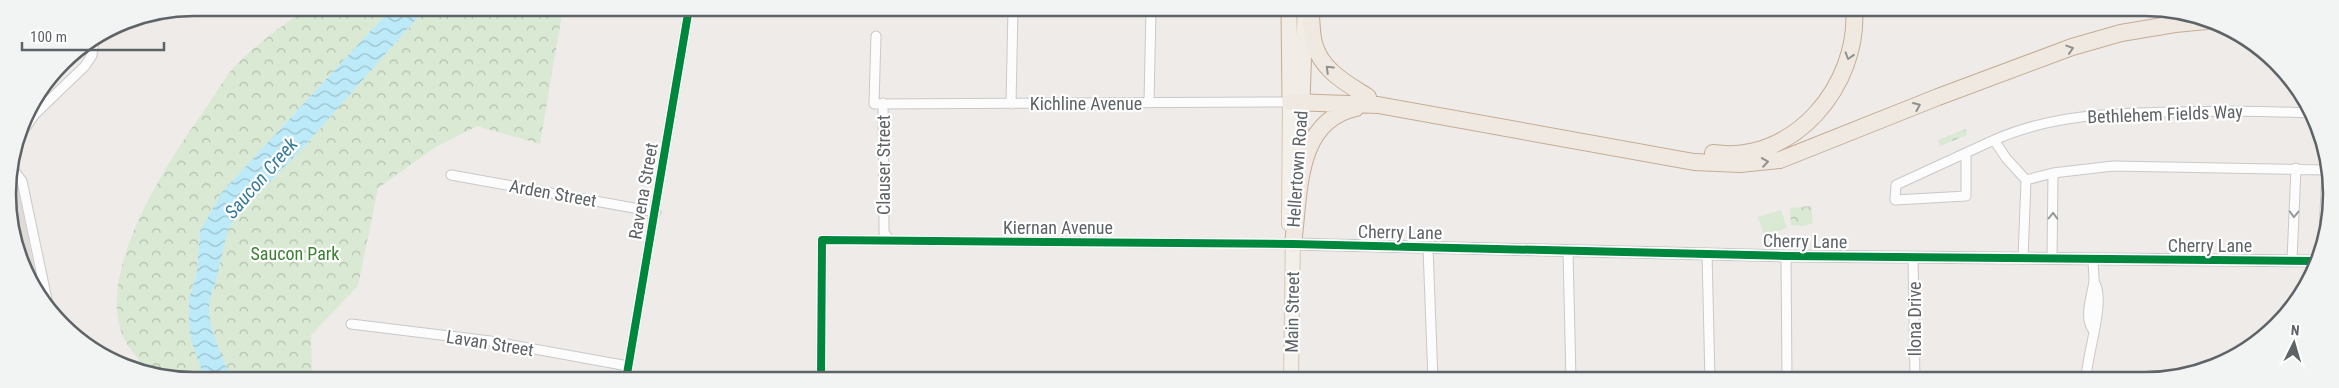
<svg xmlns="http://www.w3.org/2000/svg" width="2339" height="388" viewBox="0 0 2339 388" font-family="'Roboto Condensed',sans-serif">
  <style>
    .education { fill: #dfdbd7 }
    .forest { fill: url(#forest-crowns) }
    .garden { fill: #d9e9d3 }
    .water { fill: url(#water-waves) }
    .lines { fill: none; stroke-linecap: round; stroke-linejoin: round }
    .minor-casing { stroke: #c9c9c9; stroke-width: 11 }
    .tertiary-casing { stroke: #c9c9c9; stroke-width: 13 }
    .primary-casing { stroke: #d6c7b5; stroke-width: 16 }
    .trunk-casing { stroke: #c6ad94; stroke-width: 17 }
    .motorway-casing { stroke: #c6ad94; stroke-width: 18 }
    .minor { stroke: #fcfcfc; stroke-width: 9 }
    .tertiary { stroke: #fcfcfc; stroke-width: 11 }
    .primary { stroke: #f3efe9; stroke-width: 14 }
    .trunk { stroke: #f2ece6; stroke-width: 15 }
    .motorway { stroke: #f0e9e2; stroke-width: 16 }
    .cycleway-casing { stroke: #fff; stroke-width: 11 }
    .cycleway { stroke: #00873e; stroke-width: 8 }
    .oneway { stroke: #909292 }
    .oneway2 { stroke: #95999b }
    .labels { text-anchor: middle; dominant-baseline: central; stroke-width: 4.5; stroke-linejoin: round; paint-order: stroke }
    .street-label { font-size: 18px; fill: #5d6367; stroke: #fff }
    .park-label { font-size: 18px; fill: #3b8230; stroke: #fff }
    .water-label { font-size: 19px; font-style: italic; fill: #367a9b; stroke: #fff }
    .rim { fill: none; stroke: #5d6367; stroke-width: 2.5 }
  </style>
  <defs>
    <pattern id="forest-crowns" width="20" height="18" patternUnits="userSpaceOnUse" patternTransform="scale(1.25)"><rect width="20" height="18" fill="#d9e9d3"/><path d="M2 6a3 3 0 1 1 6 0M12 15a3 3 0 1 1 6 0" fill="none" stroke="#b3c0af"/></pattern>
    <pattern id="water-waves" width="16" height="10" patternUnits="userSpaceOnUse" patternTransform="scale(1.25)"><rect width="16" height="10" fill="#bceaf8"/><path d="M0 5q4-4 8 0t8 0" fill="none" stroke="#9cc1cd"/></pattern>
  </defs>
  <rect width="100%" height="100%" fill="#eeebe8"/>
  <path class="education" d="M9 177 18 188 39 292 17 254 8 182Z"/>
  <path class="forest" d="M307 8H392L222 192 200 231 197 272 194 279 189 321 191 340 205 380C187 380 165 380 149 371 143 368 137 357 132 351 82 289 168 161 206 108 216 93 226 75 239 62 259 42 284 25 307 8Z
    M426 8H563L540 144 477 126 434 148 378 188 358 286 311 335 312 380H234C228 373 225 364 222 356 212 332 203 309 215 285L228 230 235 218 303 148Z
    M1965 129 1967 135 1940 146 1938 140Z
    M1811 206 1813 223 1804 226 1791 225 1790 208Z"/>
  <path class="garden" d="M1781 210 1787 228 1764 236 1758 217Z"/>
  <path class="water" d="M392 8H426L303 148 235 218 228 230 215 285C203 309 212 332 222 356 225 364 228 373 234 380H205L191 340 189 321V299L197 272 200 231 222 192Z"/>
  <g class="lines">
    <g class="minor-casing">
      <path id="minor" d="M876 36 874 104 1290 102
        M883 103 884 232 890 241
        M1149 103 1151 8
        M1011 104 1013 8
        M18 138 35 114 85 66 92 55 94 41
        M1994 140C2053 114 2114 113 2177 112 2221 111 2265 111 2310 113
        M1966 153V196L1895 200 1896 185 1994 140 2006 158 2026 180 2023 259
        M11 167 22 181 49 309
        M451 175 656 212
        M2026 180 2053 173 2113 166 2326 170
        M2324 232 2327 172
        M1428 248 1433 380
        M1568 251 1571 380
        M1707 253 1710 380
        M1786 256 1787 380
        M1913 257 1915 380
        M2052 259 2053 173
        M2292 260 2296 168
        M351 324 490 341 628 366
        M2093 330C2083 316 2093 294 2094 280 2094 273 2093 266 2093 260
        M770 379 795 380
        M626 380 689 8
        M814 380H954
        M821 380 822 240 1293 244
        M2086 380C2086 356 2107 299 2094 282"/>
    </g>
    <g class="tertiary-casing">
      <path id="tertiary" d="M1293 244 1786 256 2317 261"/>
    </g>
    <g class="primary-casing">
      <path id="primary" d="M1298 171 1302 102
        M1289 224 1290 102
        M1291 380 1293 235"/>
    </g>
    <g class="trunk-casing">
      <path id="trunk" d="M1289 8 1290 102
        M1302 102 1305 14"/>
    </g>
    <g class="motorway-casing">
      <path id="motorway" d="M1310 8C1312 19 1311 32 1314 43 1321 70 1346 83 1368 97
        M1290 102 1378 105 1694 162 1740 164 1780 160 1938 97 2072 47 2121 33 2175 24 2207 21
        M1713 153C1794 165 1860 84 1854 8
        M1293 244C1300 194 1295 121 1356 108"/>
    </g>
    <use href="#minor" class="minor"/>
    <use href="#tertiary" class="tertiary"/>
    <use href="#primary" class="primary"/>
    <use href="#trunk" class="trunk"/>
    <use href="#motorway" class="motorway"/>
    <g class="cycleway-casing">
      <path id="cycleway" d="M626 380 689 8
        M821 380 822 240 1293 244 1786 256 2317 261"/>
    </g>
    <use href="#cycleway" class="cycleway"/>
  </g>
  <defs><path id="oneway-chevron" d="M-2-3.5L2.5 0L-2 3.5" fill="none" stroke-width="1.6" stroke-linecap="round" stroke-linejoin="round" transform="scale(1.25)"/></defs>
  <g class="oneway">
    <use href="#oneway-chevron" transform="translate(2070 49) rotate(-18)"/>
    <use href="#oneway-chevron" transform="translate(1849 56) rotate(107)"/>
    <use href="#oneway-chevron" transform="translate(1329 69) rotate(-136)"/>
    <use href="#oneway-chevron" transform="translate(1917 106) rotate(-23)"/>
    <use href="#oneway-chevron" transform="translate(1765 162) rotate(-8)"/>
  </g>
  <g class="oneway2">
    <use href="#oneway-chevron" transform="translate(2294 214) rotate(92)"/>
    <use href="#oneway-chevron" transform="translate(2053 216) rotate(-89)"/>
  </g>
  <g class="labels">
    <g class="street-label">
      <text x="1086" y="103">Kichline Avenue</text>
      <text transform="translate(2165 114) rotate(-2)">Bethlehem Fields Way</text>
      <text transform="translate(883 165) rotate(-90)">Clauser Street</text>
      <text transform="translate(1297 169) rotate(-86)">Hellertown Road</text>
      <text transform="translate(643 191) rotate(-80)">Ravena Street</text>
      <text transform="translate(553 193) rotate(10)">Arden Street</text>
      <text x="1058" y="227">Kiernan Avenue</text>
      <text transform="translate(1400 232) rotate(1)">Cherry Lane</text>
      <text transform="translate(1805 241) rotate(1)">Cherry Lane</text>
      <text x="2210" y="245">Cherry Lane</text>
      <text transform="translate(1292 312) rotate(-89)">Main Street</text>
      <text transform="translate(1914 319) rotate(-90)">Ilona Drive</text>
      <text transform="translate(490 343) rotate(9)">Lavan Street</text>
    </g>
    <g class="park-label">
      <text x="295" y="253">Saucon Park</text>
    </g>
    <g class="water-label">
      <text transform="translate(261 178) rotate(-49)">Saucon Creek</text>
    </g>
  </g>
  <path d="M0 0H2339V388H0ZM194 16H2145A178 178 0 0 1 2323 194V194A178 178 0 0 1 2145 372H194A178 178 0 0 1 16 194V194A178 178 0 0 1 194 16Z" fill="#f2f3f3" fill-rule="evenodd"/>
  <path class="rim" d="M194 16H2145A178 178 0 0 1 2323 194V194A178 178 0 0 1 2145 372H194A178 178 0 0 1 16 194V194A178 178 0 0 1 194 16Z"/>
  <g transform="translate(2294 343) rotate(5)" stroke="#ffffff" stroke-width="4" paint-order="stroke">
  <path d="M0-4L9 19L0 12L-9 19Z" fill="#5d6367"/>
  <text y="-8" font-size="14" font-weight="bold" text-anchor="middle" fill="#5d6367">N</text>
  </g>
  <path d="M22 42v8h142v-8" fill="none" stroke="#5d6367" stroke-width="2.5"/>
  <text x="30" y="42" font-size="15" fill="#5d6367" stroke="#ffffff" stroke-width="4" paint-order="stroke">100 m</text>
</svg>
